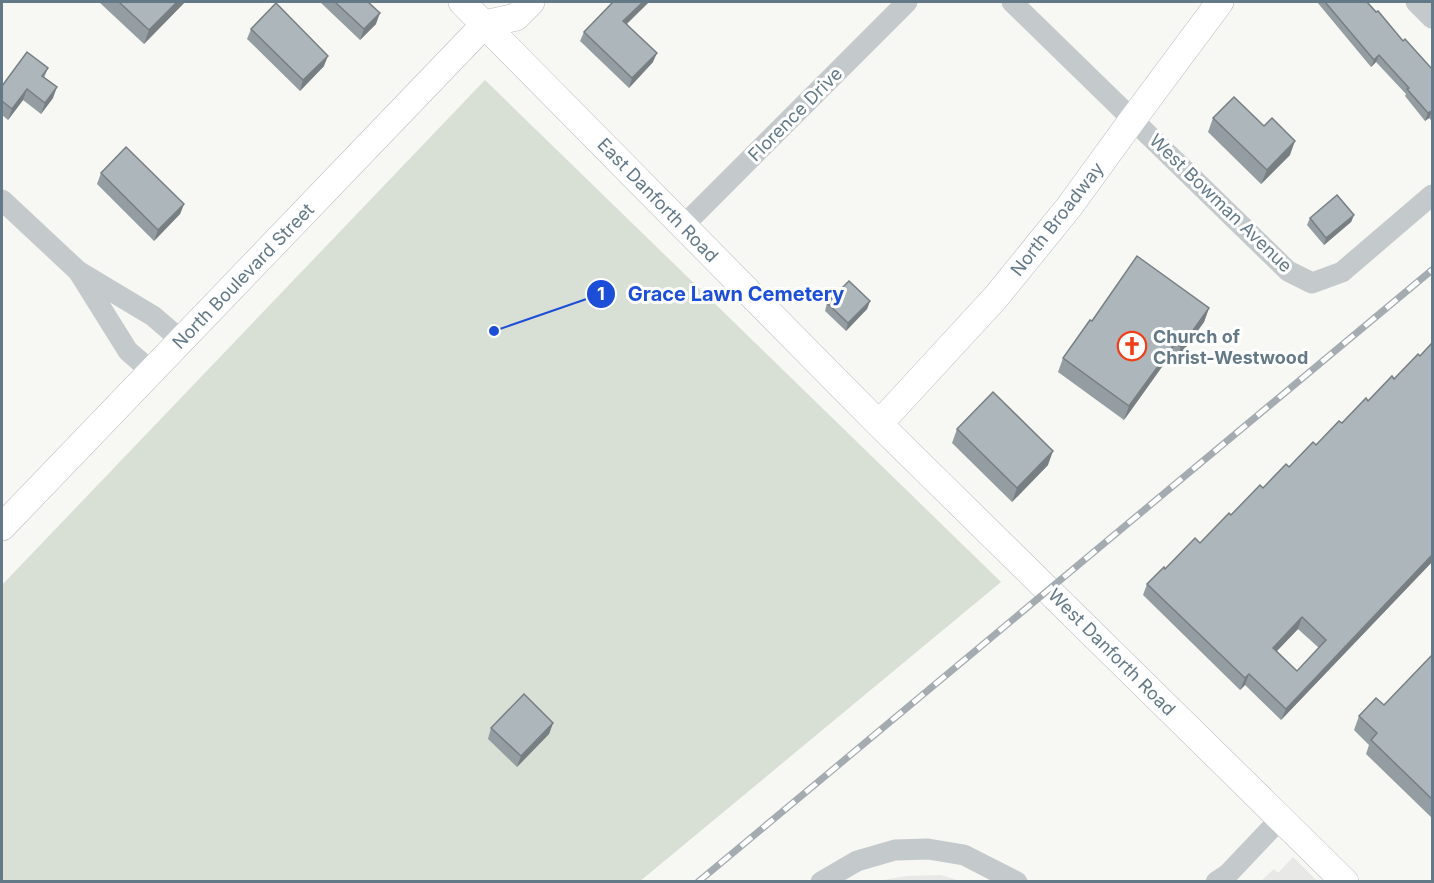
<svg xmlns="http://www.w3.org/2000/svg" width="1434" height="883" viewBox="0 0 1434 883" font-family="Inter,sans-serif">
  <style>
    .built { fill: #e8e8e6 }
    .green { fill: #d8dfd4 }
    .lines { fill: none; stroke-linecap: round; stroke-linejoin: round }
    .major-casing { stroke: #b7bcbf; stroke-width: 28 }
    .minor { stroke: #c4c9cc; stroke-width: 21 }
    .major { stroke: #fff; stroke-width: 27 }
    .rail-casing { stroke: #a4acb1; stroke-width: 7 }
    .rail { stroke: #fff; stroke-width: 4.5; stroke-dasharray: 14; stroke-linecap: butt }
    .wall { fill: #949da1; fill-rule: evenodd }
    .shaded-wall { fill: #787f83 }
    .building { fill: #acb6bb; stroke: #787f83; stroke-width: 1.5; fill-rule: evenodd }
    .labels { text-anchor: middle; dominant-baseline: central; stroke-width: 6; stroke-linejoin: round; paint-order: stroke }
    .street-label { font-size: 18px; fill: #637987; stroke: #fff }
    .poi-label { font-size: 18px; font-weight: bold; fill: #637987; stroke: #fff; text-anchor: start }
    .leader { fill: none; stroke: #1d4ed8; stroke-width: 2 }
    .callout-dot { fill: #1d4ed8; stroke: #fff; stroke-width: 2 }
    .mark-label { font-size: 18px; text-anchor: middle; font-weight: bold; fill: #fff }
    .callout-label { font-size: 20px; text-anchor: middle; font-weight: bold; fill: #1d4ed8; stroke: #fff; stroke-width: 6; stroke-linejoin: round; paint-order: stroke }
  </style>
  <rect width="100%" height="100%" fill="#f7f7f3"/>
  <path class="built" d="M1293 857 1317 881H1261L1274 869 1278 873Z
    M941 875 960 881H876L907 876Z"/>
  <path class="green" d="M485 80 1001 582 639 882 2 881V585Z"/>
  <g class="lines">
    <g class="major-casing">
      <path id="major" d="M462 2 879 424 1345 882
        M879 424 996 297 1069 207 1133 119 1220 2
        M2 527 485 24 516 17 531 2"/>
    </g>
    <path class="minor" d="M1012 2 1288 271 1312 283 1342 272 1432 195
      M1416 2 1432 18
      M2 200 78 271
      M683 226 907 2
      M151 371 128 351 78 271 153 316 181 340
      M821 882 857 861 895 850 928 849 964 855 1017 882
      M1216 882 1228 874 1281 818"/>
    <use href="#major" class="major"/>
    <g class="rail-casing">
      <path id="rail" d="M698 882 1432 270"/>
    </g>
    <use href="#rail" class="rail"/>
  </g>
  <path class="wall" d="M99 2H185L144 44Z
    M320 2H368L376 24 360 40Z
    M613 2H649L627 24 653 62 629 88 580 41 584 32Z
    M1317 2H1367L1403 41 1432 69V121L1429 118 1425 121 1405 96 1406 94 1376 62 1371 67Z
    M251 29 324 66 300 91 247 39Z
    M48 68 44 78 53 98 41 114 23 100 8 120 2 115V86Z
    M1213 118 1290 155 1261 184 1208 132Z
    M101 173 184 204 180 214 154 241 97 184Z
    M1354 215 1351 222 1324 245 1307 225 1310 218Z
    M870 301 867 309 846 331 825 311 827 303Z
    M1209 308 1204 322 1176 361 1169 357 1124 420 1058 372 1063 358 1092 321Z
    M1432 343V562L1281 720 1245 685 1240 690 1143 595 1147 584 1165 569 1200 543 1231 515 1368 401 1420 356ZM1298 629 1319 648 1297 671 1277 651Z
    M957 429 1048 465 1012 502 952 443Z
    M1432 655V818L1366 754 1369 745 1354 730 1359 716 1384 705Z
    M553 723 549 734 517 767 488 739 491 728Z"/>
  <path class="shaded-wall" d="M177 2H185L144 44 149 30Z
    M643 2H649L620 30 623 21Z
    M380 13 376 24 360 40 364 29Z
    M657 53 653 62 629 88 632 78Z
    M1379 55 1376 62 1371 67 1374 60Z
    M328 56 324 66 300 91 303 80Z
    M57 87 53 98 41 114 45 103Z
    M27 89 23 100 8 120 12 109Z
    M1432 111 1429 118 1425 121 1428 113Z
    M1295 141 1290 155 1261 184 1267 170Z
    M184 204 180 214 154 241 158 230Z
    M1354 215 1351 222 1324 245 1326 238Z
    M870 301 867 309 846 331 848 323Z
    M1209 308 1204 322 1176 361 1181 347Z
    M1175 343 1169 357 1124 420 1129 406Z
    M1053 451 1048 465 1012 502 1017 488Z
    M1432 555V562L1281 720 1286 709Z
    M1302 617 1298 629 1269 659 1273 648Z
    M1249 674 1245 685 1240 690 1245 678Z
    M553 723 549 734 517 767 521 756Z"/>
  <path class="building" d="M119 2H177L149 30Z
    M335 2H368L380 13 364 29Z
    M613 2H643L623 21 657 53 632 78 584 32Z
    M1325 2H1367L1376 12 1378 11 1403 41 1405 39 1432 69V111L1428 113 1407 89 1409 88 1379 55 1374 60Z
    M276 3 328 56 303 80 251 29Z
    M27 52 48 68 42 76 57 87 45 103 27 89 12 109 2 101V86Z
    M1234 97 1264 126 1272 118 1295 141 1267 170 1213 118Z
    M126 147 184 204 158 230 101 173Z
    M1337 195 1354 215 1326 238 1310 218Z
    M1137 256 1209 308 1181 347 1175 343 1129 406 1063 358 1090 320 1092 321Z
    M849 281 870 301 848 323 827 303Z
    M1432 343V555L1286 709 1249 674 1245 678 1147 584 1164 567 1165 569 1195 538 1200 543 1229 513 1231 515 1260 485 1263 488 1286 464 1289 467 1313 442 1316 445 1339 421 1342 423 1366 398 1368 401 1392 376 1394 379 1418 354 1420 356ZM1302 617 1326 640 1297 671 1273 648Z
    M993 392 1053 451 1017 488 957 429Z
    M1432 655V799L1371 740 1377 733 1359 716 1376 698 1384 705Z
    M524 694 553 723 521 756 491 728Z"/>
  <defs>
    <g id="church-ring" transform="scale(1.5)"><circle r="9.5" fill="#fff" stroke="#f23e18" stroke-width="1.5"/><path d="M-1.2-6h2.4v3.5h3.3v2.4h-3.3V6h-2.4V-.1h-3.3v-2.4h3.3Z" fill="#f23e18"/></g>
  </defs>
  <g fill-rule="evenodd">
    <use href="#church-ring" x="1132" y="346"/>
  </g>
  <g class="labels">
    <g class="street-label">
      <text transform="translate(795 114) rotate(-45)">Florence Drive</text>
      <text transform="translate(658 200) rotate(46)">East Danforth Road</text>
      <text transform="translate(1221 203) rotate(44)">West Bowman Avenue</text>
      <text transform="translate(1057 219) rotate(-52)">North Broadway</text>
      <text transform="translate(243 276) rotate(-46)">North Boulevard Street</text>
      <text transform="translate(1112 652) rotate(45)">West Danforth Road</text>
    </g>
    <g class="poi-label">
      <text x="1153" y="336">Church of<tspan x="1153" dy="21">Christ-Westwood</tspan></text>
    </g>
  </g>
  <path class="leader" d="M494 331L601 294"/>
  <g class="callout-dot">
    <circle cx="494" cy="331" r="6"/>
    <circle cx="601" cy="294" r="15"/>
  </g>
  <g class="mark-label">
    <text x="601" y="300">1</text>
  </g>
  <g class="callout-label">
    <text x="736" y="301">Grace Lawn Cemetery</text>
  </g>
  <rect width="1434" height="883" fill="none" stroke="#637987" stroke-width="6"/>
</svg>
